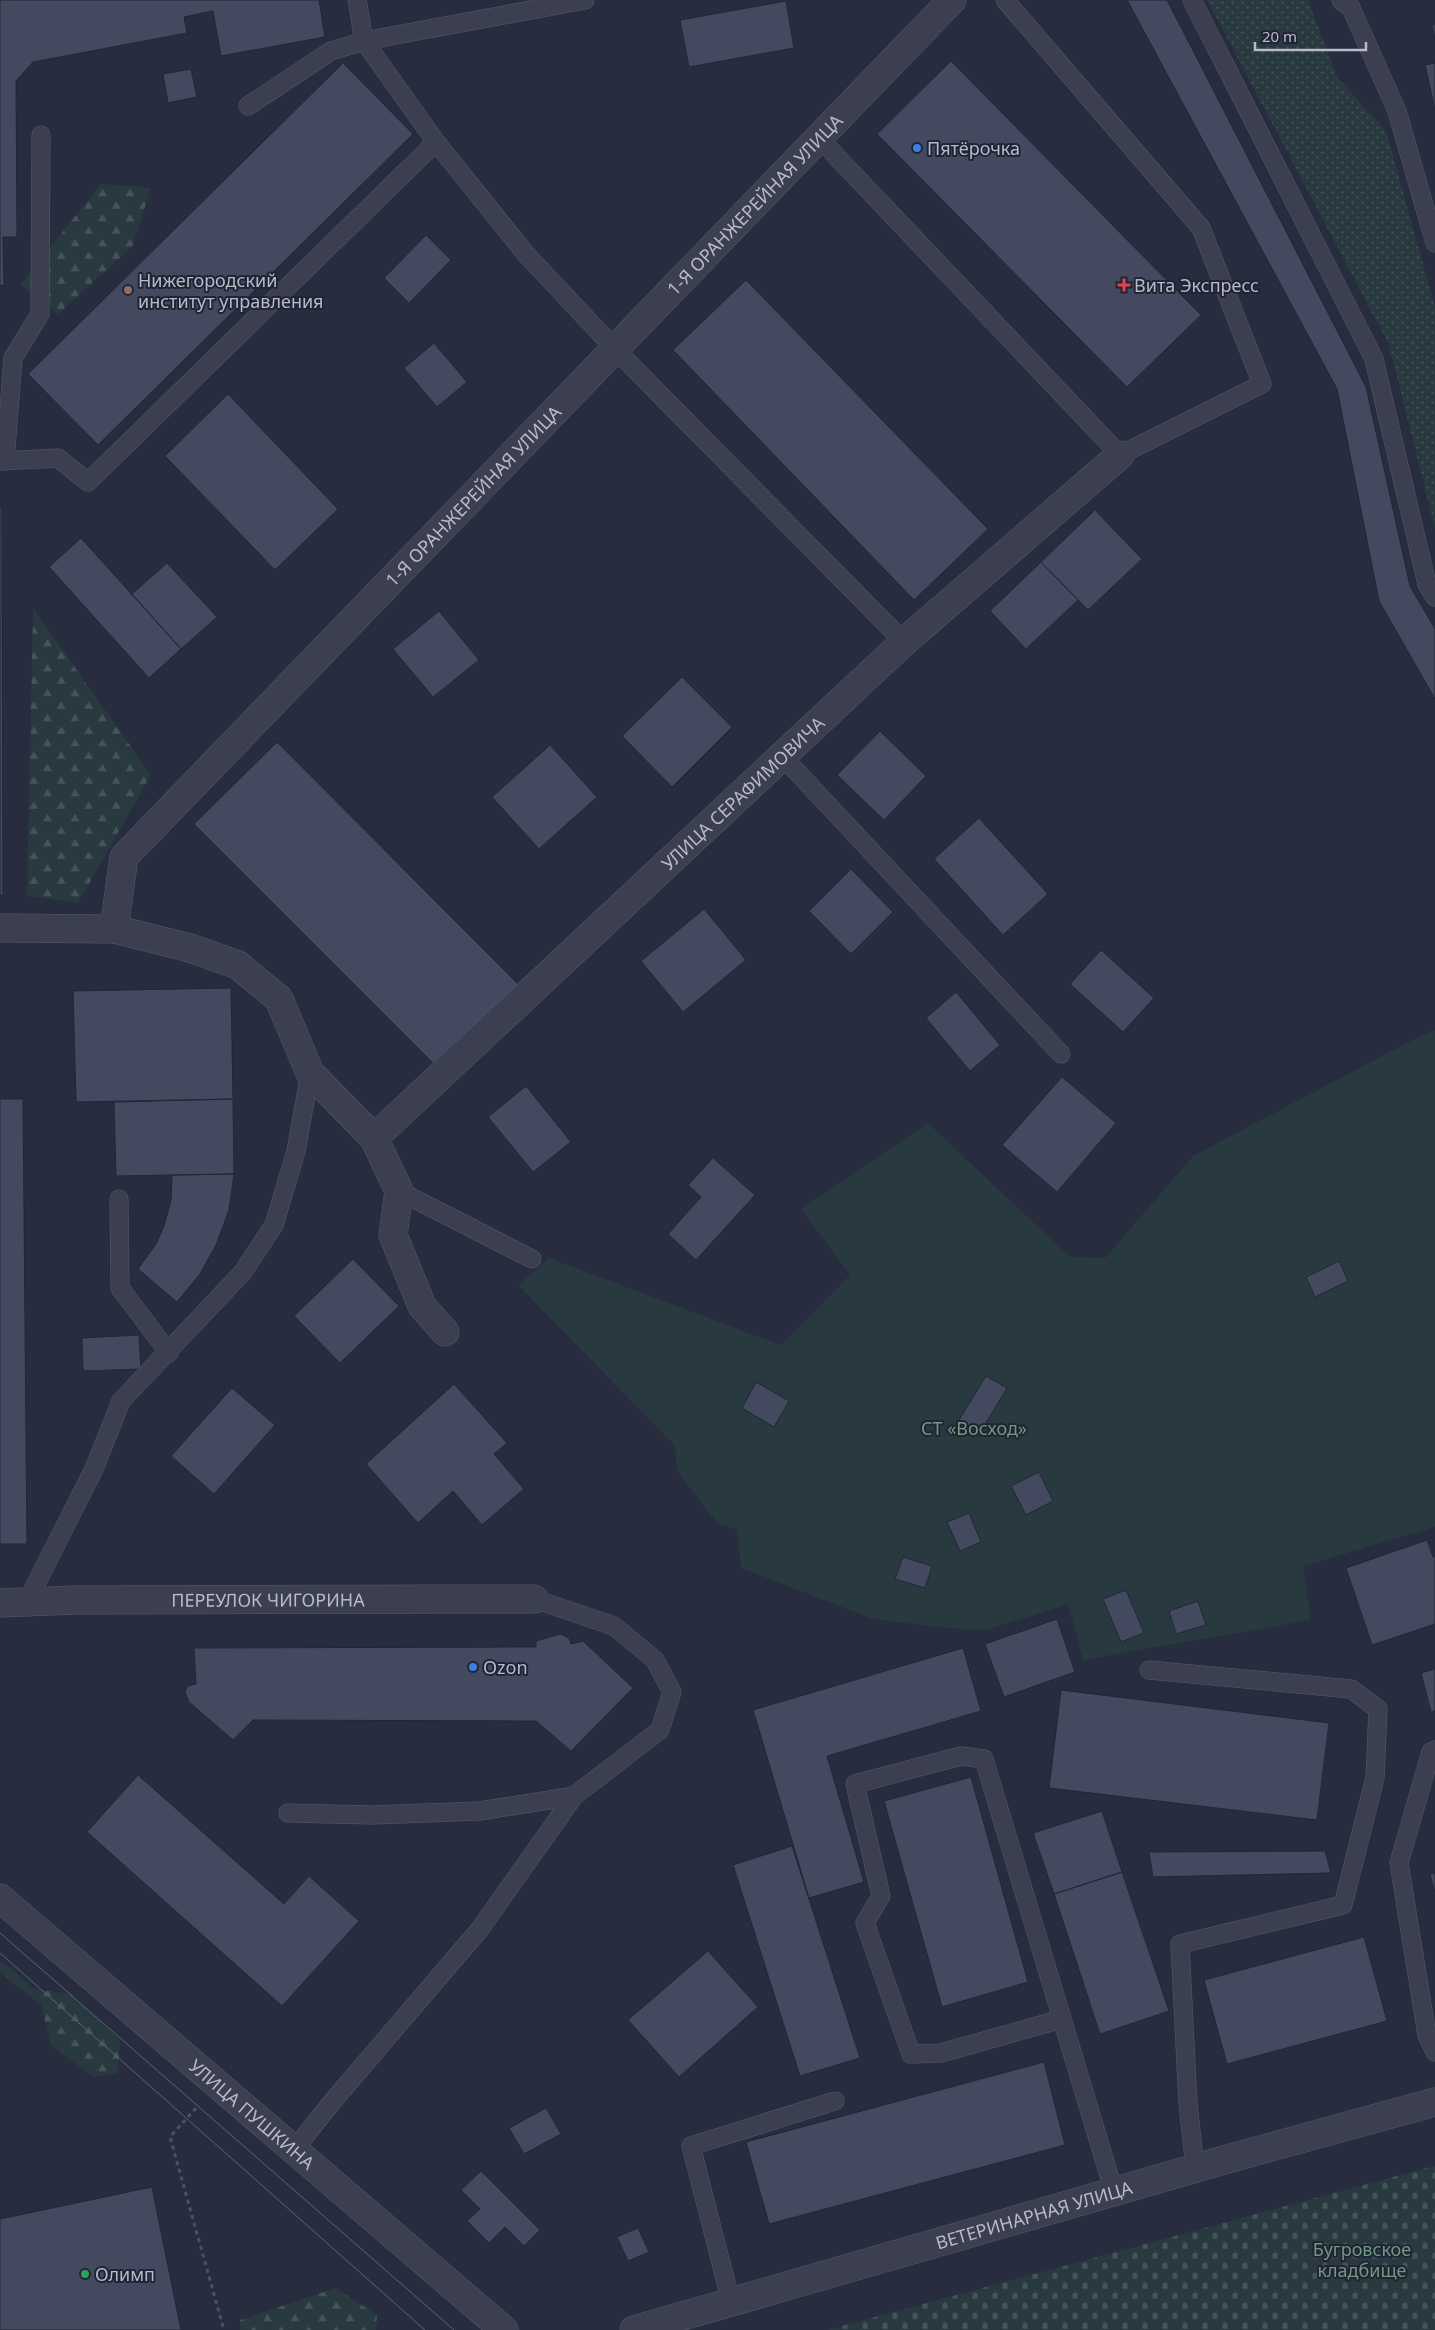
<svg xmlns="http://www.w3.org/2000/svg" width="1435" height="2330" viewBox="0 0 1435 2330" font-family="'Noto Sans',sans-serif">
  <style>
    .grass { fill: url(#grass-dots) }
    .forest { fill: url(#forest-firs) }
    .cemetery { fill: url(#cemetery-stones) }
    .green { fill: #293940 }
    .building { fill: #43495f; stroke: #222636 }
    .lines { fill: none; stroke-linecap: round; stroke-linejoin: round }
    .lane-casing { stroke: #565a6a; stroke-width: 19 }
    .street-casing { stroke: #565a6a; stroke-width: 29 }
    .path { stroke: #47565d; stroke-width: 3; stroke-dasharray: 4 4; stroke-linecap: butt }
    .lane { stroke: #3b3f4f; stroke-width: 18 }
    .street { stroke: #3b3f4f; stroke-width: 28 }
    .tram { stroke: #5d6276; stroke-width: 1 }
    .shop-dot { fill: #3f7fe0; stroke: #202434; stroke-width: 2 }
    .health-dot { fill: #e0444e; stroke: #202434; stroke-width: 2 }
    .education-dot { fill: #8d6e63; stroke: #202434; stroke-width: 2 }
    .leisure-dot { fill: #2e9e5b; stroke: #202434; stroke-width: 2 }
    .labels { text-anchor: middle; dominant-baseline: central; stroke-width: 4; stroke-linejoin: round; paint-order: stroke }
    .poi-label { font-size: 18px; fill: #b7bbca; stroke: #202434; text-anchor: start }
    .street-label { font-size: 18px; fill: #b7bbca; stroke: #202434 }
    .park-label { font-size: 18px; fill: #709982; stroke: #202434 }
  </style>
  <defs>
    <pattern id="grass-dots" width="8" height="8" patternUnits="userSpaceOnUse" patternTransform="scale(1.25)"><rect width="8" height="8" fill="#293940"/><path d="M2 2h.1M6 6h.1" fill="none" stroke="#46545a" stroke-width="1.8" stroke-linecap="round"/></pattern>
    <pattern id="forest-firs" width="22" height="20" patternUnits="userSpaceOnUse" patternTransform="scale(1.25)"><rect width="22" height="20" fill="#293940"/><path d="M5 1l3.5 6h-7zM16 11l3.5 6h-7z" fill="#46545a"/></pattern>
    <pattern id="cemetery-stones" width="16" height="16" patternUnits="userSpaceOnUse" patternTransform="scale(1.25)"><rect width="16" height="16" fill="#293940"/><path d="M2 7V4a2 2 0 0 1 4 0v3zM10 15v-3a2 2 0 0 1 4 0v3z" fill="#46545a"/></pattern>
  </defs>
  <rect width="100%" height="100%" fill="#272c3f"/>
  <path class="grass" d="M1207 0H1308L1337 77 1386 131 1435 307V528L1389 345Z"/>
  <path class="forest" d="M101 184 151 188 132 247 58 314 20 285Z
    M33 608 151 775 78 903 27 896Z
    M0 1961 11 1968 34 1989 71 1994 120 2040 118 2073 93 2077 51 2045 41 2005 0 1973Z
    M336 2288 377 2315 376 2330H240V2320Z"/>
  <path class="cemetery" d="M1435 2166V2330H827L1430 2167Z"/>
  <path class="green" d="M1435 1030V1527L1303 1566 1311 1620 1083 1660 1068 1604 987 1630 945 1628 873 1619 741 1568 737 1530 718 1524 677 1471 675 1446 518 1285 549 1258 781 1345 850 1275 801 1209 928 1123 1070 1257 1105 1258 1193 1156 1422 1035Z"/>
  <path class="building" d="M0 0H319L325 37 221 56 213 11 184 17 187 33 33 62 16 81 17 237H3L4 286 0 285Z
    M1127 0H1167L1366 387 1410 586 1435 629V699L1379 601 1337 389Z
    M786 1 794 48 689 67 680 20Z
    M1435 24V40L1432 25Z
    M951 61 1201 315 1127 387 877 134Z
    M343 63 413 134 98 445 28 374Z
    M1435 63V110L1425 65Z
    M191 69 197 97 168 103 163 74Z
    M426 235 451 260 409 303 384 278Z
    M746 280 988 529 914 600 673 350Z
    M434 343 467 382 437 407 404 368Z
    M228 394 338 509 275 570 165 456Z
    M0 507H2L3 895H0Z
    M1095 510 1142 559 1088 610 1041 562Z
    M81 538 181 649 149 678 49 567Z
    M1041 562 1078 600 1026 649 990 611Z
    M167 563 217 617 181 649 132 594Z
    M439 611 479 660 433 697 393 649Z
    M682 677 732 727 672 787 622 736Z
    M880 731 926 776 884 820 837 775Z
    M277 742 518 984 436 1066 194 824Z
    M550 745 597 797 539 849 492 797Z
    M979 818 1048 894 1003 935 934 859Z
    M851 869 893 912 851 954 809 911Z
    M704 909 746 960 683 1012 641 961Z
    M1101 950 1154 998 1123 1032 1070 984Z
    M231 988 233 1099 76 1102 73 991Z
    M956 992 1000 1045 970 1071 926 1018Z
    M1062 1077 1116 1123 1057 1192 1002 1145Z
    M526 1086 571 1142 533 1172 488 1117Z
    M0 1099H23L27 1544H0Z
    M233 1099 234 1174 116 1176 114 1102Z
    M713 1158 755 1195 696 1260 668 1234 701 1197 688 1185Z
    M234 1174 229 1210 216 1245 200 1274 177 1302 138 1269 156 1244 164 1226 171 1200 172 1175Z
    M353 1259 399 1306 340 1363 294 1316Z
    M1339 1261 1348 1281 1315 1297 1306 1277Z
    M139 1335 141 1369 83 1371 82 1338Z
    M986 1376 1007 1388 980 1433 959 1420Z
    M756 1382 789 1401 774 1427 742 1408Z
    M454 1384 507 1443 494 1454 524 1489 482 1525 453 1491 418 1523 366 1464Z
    M232 1388 275 1425 214 1494 171 1456Z
    M1039 1472 1053 1501 1026 1515 1011 1486Z
    M969 1513 981 1542 960 1551 947 1522Z
    M1427 1540 1433 1557H1435V1624L1372 1645 1346 1568Z
    M903 1557 932 1566 925 1588 895 1579Z
    M1126 1590 1144 1633 1121 1642 1103 1599Z
    M1198 1601 1206 1625 1176 1634 1169 1611Z
    M1057 1619 1075 1672 1004 1697 985 1644Z
    M560 1634 569 1638 571 1644 583 1641 633 1688 571 1751 536 1721 253 1720 233 1740 189 1702 185 1692 187 1686 196 1684 194 1648 536 1647V1641Z
    M963 1648 981 1711 827 1756 864 1882 809 1898 753 1710Z
    M1435 1669V1711L1431 1712 1421 1673Z
    M1061 1690 1329 1723 1317 1820 1049 1788Z
    M138 1775 284 1904 309 1876 359 1921 282 2006 87 1832Z
    M971 1777 1028 1982 942 2007 884 1801Z
    M1102 1811 1122 1872 1054 1894 1033 1833Z
    M792 1846 860 2058 800 2076 733 1865Z
    M1325 1851 1331 1873 1153 1877 1149 1852Z
    M1122 1872 1169 2011 1100 2034 1054 1894Z
    M1435 1873V1893L1430 1875Z
    M1364 1937 1387 2021 1227 2064 1204 1980Z
    M708 1951 758 2007 679 2077 628 2020Z
    M1044 2062 1065 2145 769 2224 746 2142Z
    M546 2108 561 2134 524 2154 509 2128Z
    M481 2171 540 2230 524 2246 505 2227 489 2243 467 2221 480 2209 461 2190Z
    M152 2187 181 2330H0V2219Z
    M638 2228 649 2252 628 2261 617 2237Z"/>
  <g class="lines">
    <g class="lane-casing">
      <path id="lane" d="M357 0 364 41 436 142 525 253 615 349 904 642
        M1192 0 1374 359 1427 584 1435 597
        M1341 0 1351 8 1397 111 1435 243
        M248 106 331 51 364 41 585 0
        M819 138 1120 455 1262 384 1201 228 1005 0
        M0 461 58 458 88 482 436 142
        M5 461 13 358 40 314 41 135
        M783 757 1061 1054
        M399 1191 532 1259
        M119 1199 120 1288 169 1353
        M27 1602 94 1469 121 1401 243 1272 274 1225 296 1151 310 1073
        M1149 1670 1351 1689 1378 1709 1375 1778 1343 1905 1180 1944 1188 2104 1195 2168
        M1435 1750 1431 1752 1399 1863 1427 2035 1435 2052
        M288 1813 372 1815 480 1811 574 1796 660 1730 672 1692 655 1660 614 1626 534 1599
        M1062 2019 941 2053 911 2054 865 1923 881 1896 855 1784 961 1756 984 1759 1114 2192
        M294 2150 332 2102 480 1929 574 1796
        M731 2302 691 2146 835 2101"/>
    </g>
    <g class="street-casing">
      <g id="street">
        <path id="s1" d="M0 928 114 929 124 857 952 0"/>
        <path d="M114 929 190 948 238 965 279 999 310 1073 374 1138 399 1191 393 1235 422 1306 445 1332"/>
        <path id="s2" d="M374 1138 904 642 1120 455"/>
        <path id="s3" d="M0 1603 76 1600 534 1599"/>
        <path id="s4" d="M0 1898 504 2330"/>
        <path id="s5" d="M634 2330 1231 2158 1435 2102"/>
      </g>
    </g>
    <path class="path" d="M196 2108 170 2137 224 2330"/>
    <use href="#lane" class="lane"/>
    <use href="#street" class="street"/>
    <path class="tram" d="M0 1933 454 2330
      M0 1953 425 2330"/>
  </g>
  <g class="shop-dot">
    <circle cx="917" cy="148" r="5"/>
    <circle cx="473" cy="1667" r="5"/>
  </g>
  <path class="health-dot" d="M1121.5 277.5h5v5h5v5h-5v5h-5v-5h-5v-5h5z"/>
  <circle class="education-dot" cx="128" cy="290" r="5"/>
  <circle class="leisure-dot" cx="85" cy="2274" r="5"/>
  <g class="labels">
    <g class="poi-label">
      <text x="927" y="148">Пятёрочка</text>
      <text x="138" y="280">Нижегородский<tspan x="138" dy="21">институт управления</tspan></text>
      <text x="1134" y="285">Вита Экспресс</text>
      <text x="483" y="1667">Ozon</text>
      <text x="95" y="2274">Олимп</text>
    </g>
    <g class="street-label">
      <text stroke="none"><textPath href="#s1" startOffset="1094">1-Я ОРАНЖЕРЕЙНАЯ УЛИЦА</textPath></text>
      <text stroke="none"><textPath href="#s1" startOffset="689">1-Я ОРАНЖЕРЕЙНАЯ УЛИЦА</textPath></text>
      <text stroke="none"><textPath href="#s2" startOffset="505">УЛИЦА СЕРАФИМОВИЧА</textPath></text>
      <text stroke="none"><textPath href="#s3" startOffset="268">ПЕРЕУЛОК ЧИГОРИНА</textPath></text>
      <text stroke="none"><textPath href="#s4" startOffset="332">УЛИЦА ПУШКИНА</textPath></text>
      <text stroke="none"><textPath href="#s5" startOffset="416">ВЕТЕРИНАРНАЯ УЛИЦА</textPath></text>
    </g>
    <g class="park-label">
      <text x="974" y="1428">СТ «Восход»</text>
      <text x="1362" y="2249">Бугровское<tspan x="1362" dy="21">кладбище</tspan></text>
    </g>
  </g>
  <path d="M1255 42v8h111v-8" fill="none" stroke="#b7bbca" stroke-width="2.5"/>
  <text x="1262" y="42" font-size="15" fill="#b7bbca" stroke="#202434" stroke-width="4" paint-order="stroke">20 m</text>
</svg>
